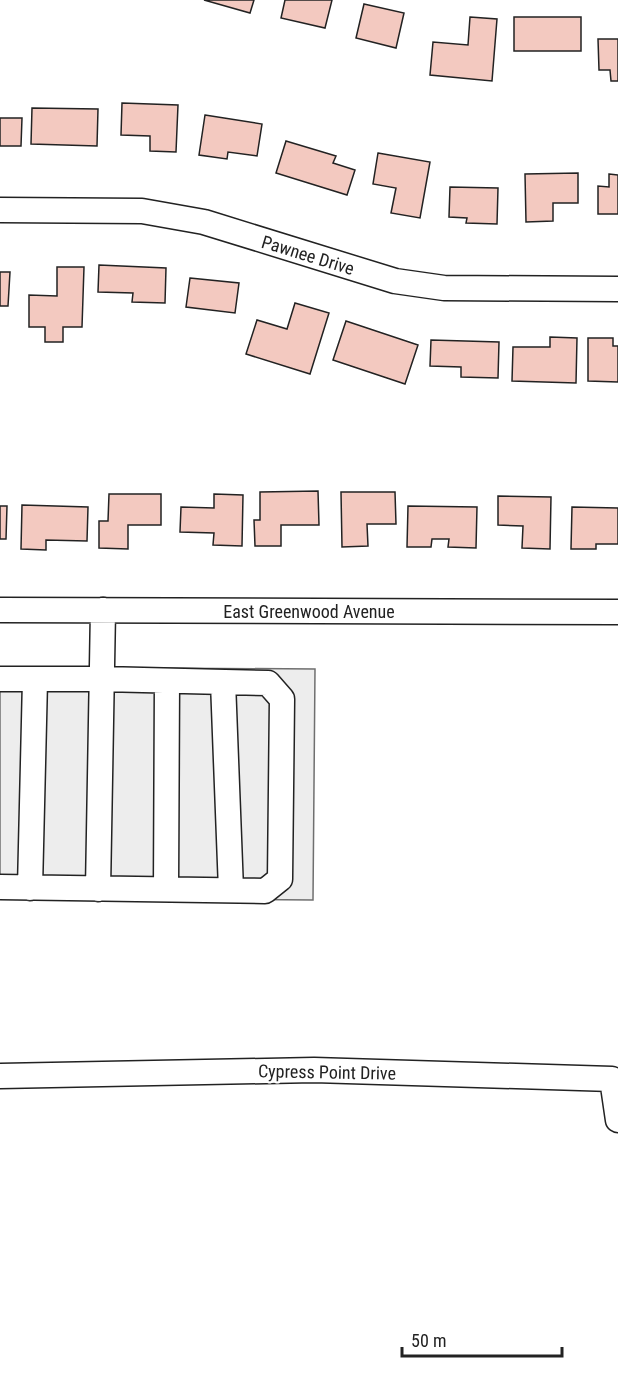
<svg xmlns="http://www.w3.org/2000/svg" width="618" height="1383" viewBox="0 0 618 1383" font-family="'Roboto Condensed',sans-serif">
  <style>
    .parking { fill: #ededed; stroke: #6f6f6f; stroke-width: 1.5 }
    .building { fill: #f3c9c0; stroke: #222; stroke-width: 1.5 }
    .lines { fill: none; stroke-linecap: round; stroke-linejoin: round }
    .minor-casing { stroke: #222; stroke-width: 27 }
    .minor { stroke: #fff; stroke-width: 24 }
    .labels { text-anchor: middle; dominant-baseline: central; stroke-width: 4.5; stroke-linejoin: round; paint-order: stroke }
    .street-label { font-size: 18px; fill: #222; stroke: #fff }
  </style>
  <rect width="100%" height="100%" fill="#fff"/>
  <path class="parking" d="M0 667 315 669 313 900 0 898Z"/>
  <path class="building" d="M204 0H254L250 13Z
    M285 0H332L325 28 281 18Z
    M364 4 404 13 396 48 356 38Z
    M470 17 497 19 492 81 430 75 433 42 468 45Z
    M514 17H581V51H514Z
    M598 39H618V81H611L610 70H599Z
    M122 103 178 105 176 152 150 151V136L121 135Z
    M32 108 98 109 97 146 31 144Z
    M205 115 262 124 257 156 228 152 227 159 199 155Z
    M0 118H22L21 146H0Z
    M286 141 336 156 333 163 355 170 347 195 276 173Z
    M378 153 430 162 420 218 391 213 396 188 373 184Z
    M578 173V203H553V221L526 222 525 174Z
    M609 174 618 175V214H598V186L609 187Z
    M450 187 498 188 497 224 466 223 467 218 449 217Z
    M99 265 166 268 165 303 132 302 133 293 98 292Z
    M57 267H84L82 327H63V342H45V327H29V295L57 296Z
    M0 272H10L8 306H0Z
    M190 278 239 283 235 313 186 307Z
    M295 303 329 313 310 374 246 354 257 320 287 329Z
    M346 321 418 345 405 384 333 360Z
    M550 337 577 338 576 383 512 381 513 347H550Z
    M588 338H613V346H618V382L588 381Z
    M431 340 499 342 498 378 461 377V367L430 366Z
    M318 491 319 525H281V546H255L254 520H260V492Z
    M341 492H395L396 524H367L368 546 342 547Z
    M109 494H161V525H128V549L99 548V521H108Z
    M214 494 243 495 242 546 213 545 214 533 180 532 181 507 214 508Z
    M498 496 551 497 550 549 522 548 523 526 498 525Z
    M22 505 88 507 87 541 46 540V550L21 549Z
    M0 506H7L6 539H0Z
    M408 506 477 507 476 548 448 547 449 539H432L431 547H407Z
    M572 507 618 508V544H596V549H571Z"/>
  <g class="lines">
    <g class="minor-casing">
      <path id="minor" d="M0 210 142 211 204 222 395 281 444 288 618 289
        M0 610 618 612
        M0 679H102L268 683 282 699 280 879 265 891 0 887
        M223 682 231 890
        M30 888 35 680
        M98 889 103 610
        M166 889 167 681
        M0 1076 314 1070 612 1079 618 1120"/>
    </g>
    <use href="#minor" class="minor"/>
  </g>
  <g class="labels">
    <g class="street-label">
      <text transform="translate(308 255) rotate(17)">Pawnee Drive</text>
      <text x="309" y="611">East Greenwood Avenue</text>
      <text transform="translate(327 1072) rotate(1)">Cypress Point Drive</text>
    </g>
  </g>
  <path d="M402 1347v9h160v-9" fill="none" stroke="#222222" stroke-width="3"/>
  <text x="411" y="1347" font-size="18" fill="#222222" stroke="#ffffff" stroke-width="4.5" paint-order="stroke">50 m</text>
</svg>
